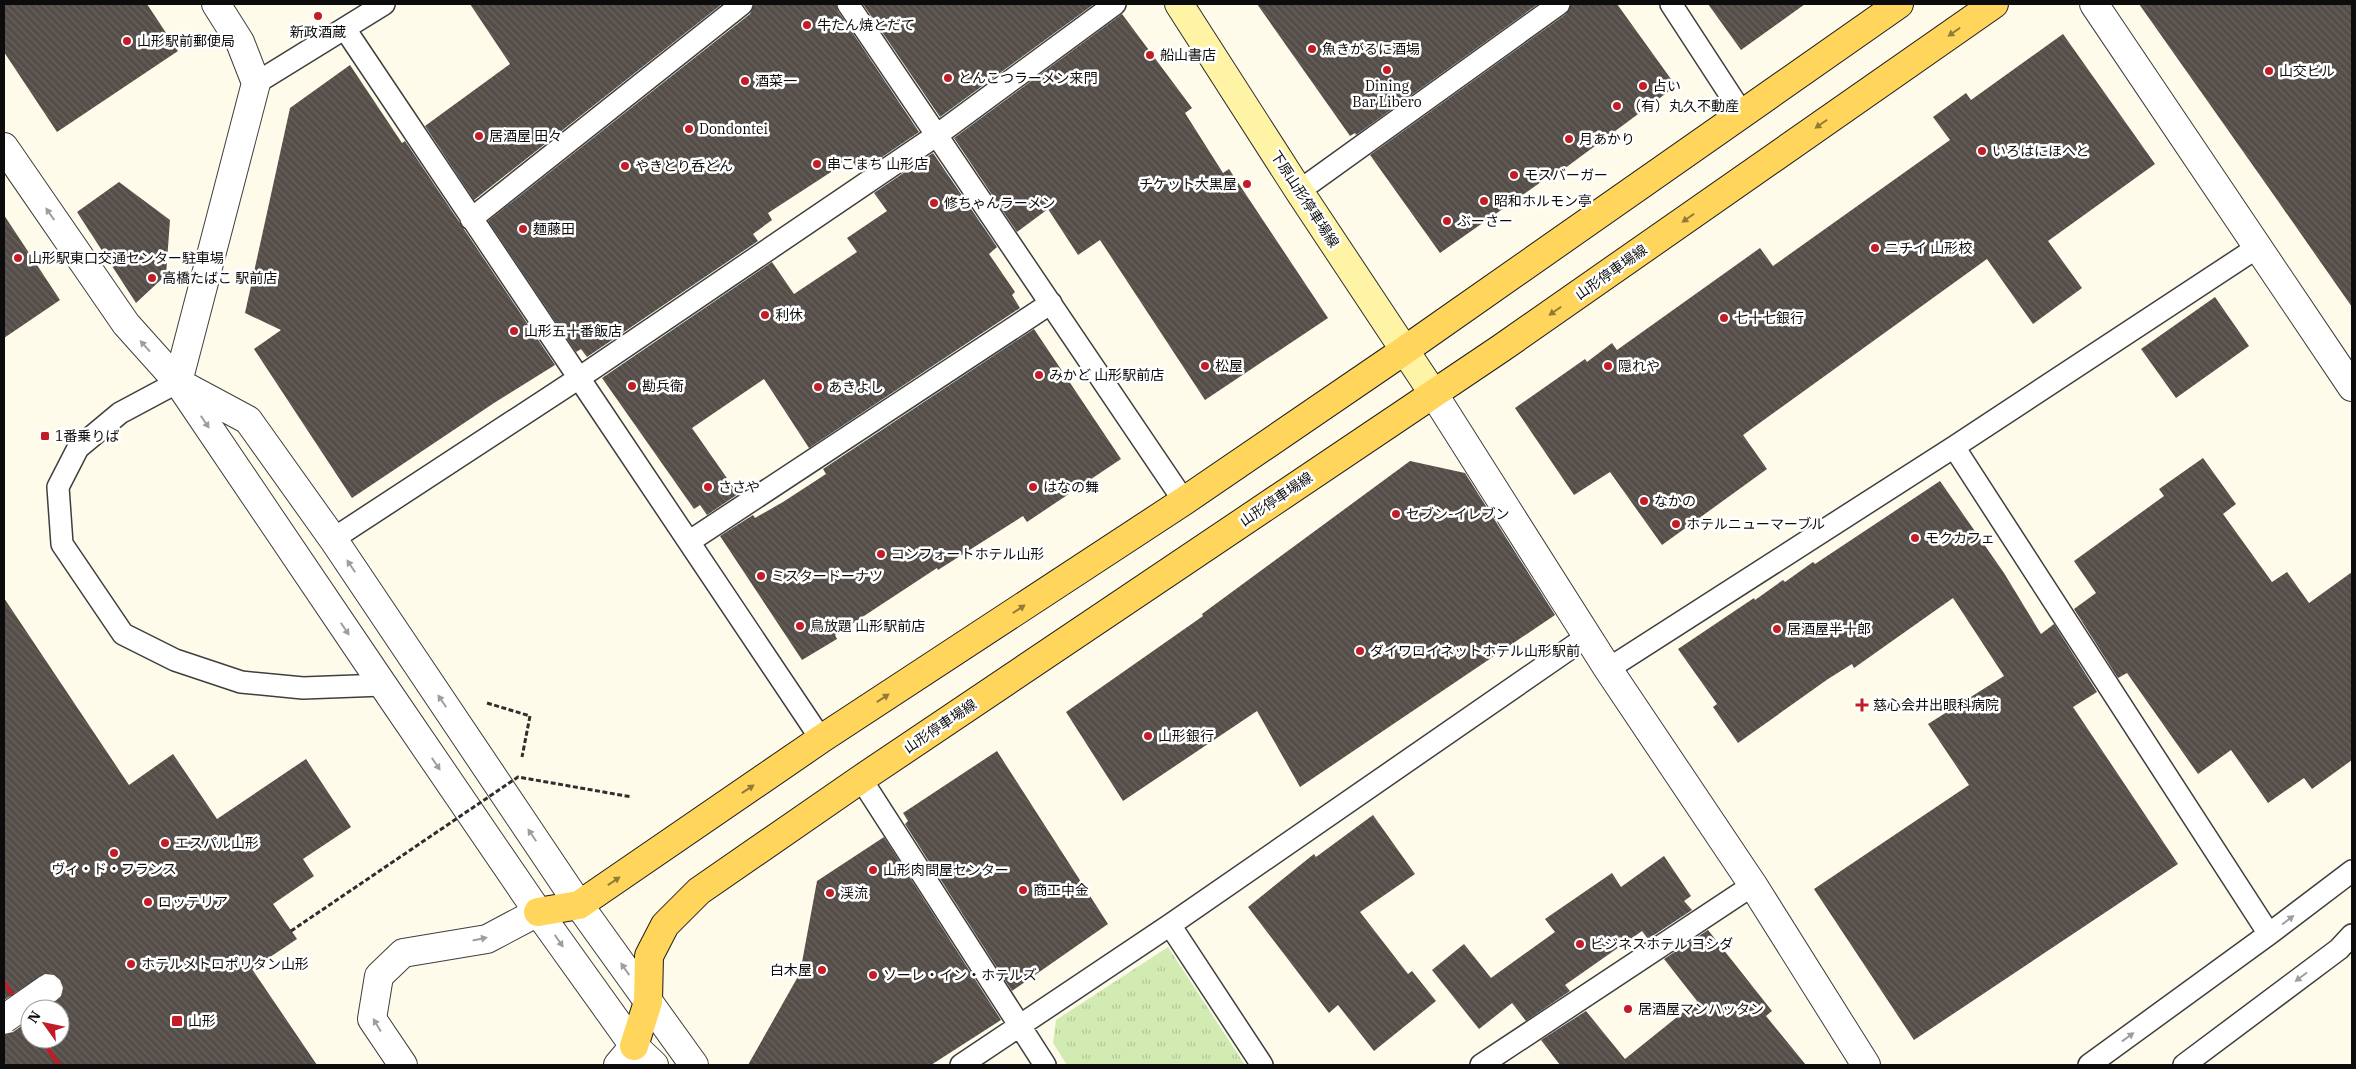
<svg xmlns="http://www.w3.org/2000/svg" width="2356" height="1069" viewBox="0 0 2356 1069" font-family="'IBM Plex Serif','Noto Sans JP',serif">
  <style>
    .grass { fill: url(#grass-tufts) }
    .building { fill: url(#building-back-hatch) }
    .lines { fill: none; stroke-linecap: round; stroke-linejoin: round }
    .service-casing { stroke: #3f3f3f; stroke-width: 24 }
    .minor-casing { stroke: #3f3f3f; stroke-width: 30 }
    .tertiary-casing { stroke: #3f3f3f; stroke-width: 30 }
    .secondary-casing { stroke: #2e2e2e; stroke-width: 30 }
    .primary-casing { stroke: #1d1d1d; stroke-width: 30 }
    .path { stroke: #2e2e2e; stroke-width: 3; stroke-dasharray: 5 2.5; stroke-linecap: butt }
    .service { stroke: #fff; stroke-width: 21 }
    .minor { stroke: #fff; stroke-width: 28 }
    .tertiary { stroke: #fff; stroke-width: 28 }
    .secondary { stroke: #fff4a6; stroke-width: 28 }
    .primary { stroke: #ffd55b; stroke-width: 28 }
    .rail { stroke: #c31c27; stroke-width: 4 }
    .pedestrian-bridge-casing { stroke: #3f3f3f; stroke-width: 30; stroke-linecap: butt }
    .path-bridge { stroke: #2e2e2e; stroke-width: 3; stroke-dasharray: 5 2.5; stroke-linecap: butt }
    .pedestrian-bridge { stroke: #fff; stroke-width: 28 }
    .oneway { fill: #927b37 }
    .oneway2 { fill: #9e9e9e }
    .poi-dot { fill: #c31c27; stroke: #fff; stroke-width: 2 }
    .labels { text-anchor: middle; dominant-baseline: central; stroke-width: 5; stroke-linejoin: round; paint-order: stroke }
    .poi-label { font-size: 14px; fill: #0c0c0c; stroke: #fff; text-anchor: start }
    .street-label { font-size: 14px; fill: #0c0c0c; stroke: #fff }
  </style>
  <defs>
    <pattern id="grass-tufts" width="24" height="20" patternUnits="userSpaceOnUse" patternTransform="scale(1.25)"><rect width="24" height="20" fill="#d1ebb3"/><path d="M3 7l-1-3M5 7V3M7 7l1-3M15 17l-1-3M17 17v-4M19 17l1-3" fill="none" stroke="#b2c899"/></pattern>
    <pattern id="building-back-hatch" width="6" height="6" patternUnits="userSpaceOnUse" patternTransform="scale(1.25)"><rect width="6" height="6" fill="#554d48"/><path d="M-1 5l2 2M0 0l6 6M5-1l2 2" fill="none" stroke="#68625e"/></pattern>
  </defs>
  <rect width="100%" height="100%" fill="#fffbeb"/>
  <path class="grass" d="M1168 947 1245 1065H1067L1053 1043 1056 1020Z"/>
  <path class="building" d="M4 4H147L178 51 57 132 4 52Z
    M470 4H722L474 200 425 126 510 64Z
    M754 4H836L838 11 919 132 860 172 851 159 768 213 772 220 753 234 758 241 587 357 581 349 576 352 488 221 750 14Z
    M863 4H1094L940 117Z
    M1257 4H1538L1356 135 1355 133 1350 136Z
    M1571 4H1617L1676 86 1549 180 1548 177 1440 253 1370 155 1566 14Z
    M1708 4H1805L1741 50Z
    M2139 4H2352V307L2273 194Z
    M1122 14 1192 108 1185 113 1223 173 1229 169 1328 318 1205 400 1100 240 1078 255 1048 209 1017 232 954 138Z
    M2063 34 2155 164 2048 241 2082 288 2033 324 1987 259 1743 435 1767 469 1662 545 1610 472 1574 495 1515 408 1585 359 1587 362 1612 343 1617 350 1760 248 1773 266 1950 140 1933 117 1966 93 1971 100Z
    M350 65 402 143 405 141 555 365 494 403 352 498 254 349 281 330 245 313 290 108Z
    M933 153 997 247 989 254 1015 292 1012 295 1020 308 809 448 764 379 692 428 738 494 707 515 700 505 694 509 602 378 772 262 794 294 857 252 847 238 887 211 874 193Z
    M119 182 170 220 166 275 136 303 77 212Z
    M4 215 60 300 4 338Z
    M2215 297 2249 346 2176 398 2141 349Z
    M1034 329 1121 459 1027 522 1023 516 938 570 937 568 835 635 837 639 802 660 720 536 753 515 755 518 783 502 826 474 823 469Z
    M2203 458 2236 504 2223 514 2272 582 2287 572 2309 603 2352 572V760L2312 789 2304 778 2268 803 2231 750 2198 774 2127 673 2118 678 2074 609 2096 593 2074 561 2164 496 2159 489Z
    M1410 461 1465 473 1555 615 1300 787 1257 711 1123 801 1066 712 1203 616 1202 614Z
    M1940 481 2004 573 2041 634 2054 624 2097 692 2073 707 2178 864 1914 1040 1814 889 1969 785 1928 724 2004 676 1953 598 1854 668 1852 664 1828 679 1738 743 1713 707 1717 704 1678 649 1754 598 1755 600 1783 580 1785 582 1813 562 1815 564Z
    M4 598 129 785 173 754 217 819 306 759 351 827 303 859 314 876 273 904 297 939 252 969 317 1065H4V1034L13 1032 30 1020V1039H60V1009H46L61 996 63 988 60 980 54 975 45 974 4 1000Z
    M997 751 1108 924 1012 991 905 824 908 821 903 813Z
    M1373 815 1415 874 1360 912 1408 974 1412 971 1436 1001 1374 1051 1338 1005 1329 1013 1248 907 1314 854 1316 857Z
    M884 837 1001 1020 931 1065H748L800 973 817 881Z
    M1664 856 1691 896 1684 901 1692 910 1648 939 1642 931 1565 985 1570 991 1526 1021 1512 1003 1479 1029 1432 970 1464 944 1491 978 1555 932 1545 919 1612 873 1621 887Z
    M1708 930 1772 1011 1766 1016 1806 1065H1560L1541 1040 1586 1011 1625 1059 1697 1001 1664 959Z"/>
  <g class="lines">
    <g class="service-casing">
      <path id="service" d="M848 4 1184 501
        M1671 4 1742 113
        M345 29C502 267 664 501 821 739
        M256 83 384 4
        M1299 191 1559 4
        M471 219 742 4
        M178 382 120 413 78 448 58 487 62 544 123 634 175 660 241 682 303 688 383 685
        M1954 447 2269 934
        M333 539 579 378 937 135 1115 4
        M690 541 1051 303
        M1608 669 1954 447 2258 247
        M861 779 1045 1065
        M1170 925 1262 1065
        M961 1065 1170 925 1588 636
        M1481 1065 1753 885
        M2089 1065 2269 934 2352 871
        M2184 1065 2339 949 2352 935"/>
    </g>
    <g class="minor-casing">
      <path id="minor" d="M2094 4 2352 387
        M4 147 126 324 178 382
        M403 1065 372 1019 379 976 403 953 487 939 538 912
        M618 1065 634 1046"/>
    </g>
    <g class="tertiary-casing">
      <path id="tertiary" d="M216 4 240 42 256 83 178 382 383 685 538 912 634 1046 654 1065
        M181 384 248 420 333 539 579 905 694 1065
        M1433 393 1608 669 1753 885 1866 1065"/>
    </g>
    <g class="secondary-casing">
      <path id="secondary" d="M1179 4 1299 191 1433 393"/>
    </g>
    <g class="primary-casing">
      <path id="primary" d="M538 912 579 905 821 739 1184 501 1405 350 1899 4
        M634 1046 648 1002 649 956 665 925 699 891 861 779 1500 349 1994 4"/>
    </g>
    <path class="path" d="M487 703 530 716 522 757"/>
    <use href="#service" class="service"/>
    <use href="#minor" class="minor"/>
    <use href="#tertiary" class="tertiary"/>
    <use href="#secondary" class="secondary"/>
    <use href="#primary" class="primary"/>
    <path class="rail" d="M4 982 30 1022
      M41 1039 59 1065"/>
    <g class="pedestrian-bridge-casing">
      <path id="pedestrian-bridge" d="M4 1019 47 989"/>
    </g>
    <path class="path-bridge" d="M291 931 518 777 632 797"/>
    <use href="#pedestrian-bridge" class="pedestrian-bridge"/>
  </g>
  <defs><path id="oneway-solid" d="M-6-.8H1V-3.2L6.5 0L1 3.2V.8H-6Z" transform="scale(1.25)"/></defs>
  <g class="oneway">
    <use href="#oneway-solid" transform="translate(1954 32) rotate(145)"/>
    <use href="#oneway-solid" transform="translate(1821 124) rotate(145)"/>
    <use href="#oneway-solid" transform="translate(1688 218) rotate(145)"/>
    <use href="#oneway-solid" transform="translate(1555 311) rotate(145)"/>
    <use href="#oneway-solid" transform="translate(1019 609) rotate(-33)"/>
    <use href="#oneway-solid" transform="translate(883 698) rotate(-33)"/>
    <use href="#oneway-solid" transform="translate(748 789) rotate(-34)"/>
    <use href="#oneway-solid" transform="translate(614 881) rotate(-34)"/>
  </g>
  <g class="oneway2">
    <use href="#oneway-solid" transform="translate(50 214) rotate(-125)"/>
    <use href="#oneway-solid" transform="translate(145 346) rotate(-132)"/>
    <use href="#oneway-solid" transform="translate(205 422) rotate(56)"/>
    <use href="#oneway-solid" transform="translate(351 566) rotate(-124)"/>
    <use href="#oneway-solid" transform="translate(345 629) rotate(56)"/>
    <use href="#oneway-solid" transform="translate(442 701) rotate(-124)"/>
    <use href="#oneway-solid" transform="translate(436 764) rotate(56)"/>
    <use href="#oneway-solid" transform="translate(532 835) rotate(-124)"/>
    <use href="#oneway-solid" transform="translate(2288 920) rotate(-37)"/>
    <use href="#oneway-solid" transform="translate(480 939) rotate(-12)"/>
    <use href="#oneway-solid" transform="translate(559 941) rotate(55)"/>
    <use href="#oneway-solid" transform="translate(625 969) rotate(-125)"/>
    <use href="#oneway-solid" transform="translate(2301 977) rotate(143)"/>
    <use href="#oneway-solid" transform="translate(377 1025) rotate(-121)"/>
    <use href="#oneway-solid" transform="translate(2128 1037) rotate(-36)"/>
  </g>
  <g class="poi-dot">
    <circle cx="318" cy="16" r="5"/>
    <circle cx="807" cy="25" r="5"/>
    <circle cx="127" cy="41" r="5"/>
    <circle cx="1312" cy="49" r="5"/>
    <circle cx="1150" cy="55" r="5"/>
    <circle cx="1387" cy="70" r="5"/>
    <circle cx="2269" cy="71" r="5"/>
    <circle cx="948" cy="78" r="5"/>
    <circle cx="745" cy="81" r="5"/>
    <circle cx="1643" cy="86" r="5"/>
    <circle cx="1617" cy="106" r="5"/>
    <circle cx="689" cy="129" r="5"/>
    <circle cx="479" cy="136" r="5"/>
    <circle cx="1569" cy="139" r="5"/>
    <circle cx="1982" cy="151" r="5"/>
    <circle cx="817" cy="164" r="5"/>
    <circle cx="625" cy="166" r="5"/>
    <circle cx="1514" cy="175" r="5"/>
    <circle cx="1247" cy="184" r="5"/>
    <circle cx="1484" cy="201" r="5"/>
    <circle cx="934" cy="203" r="5"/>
    <circle cx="1447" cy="221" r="5"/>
    <circle cx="523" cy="229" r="5"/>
    <circle cx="1875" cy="248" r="5"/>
    <circle cx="18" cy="258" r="5"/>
    <circle cx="152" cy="278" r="5"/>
    <circle cx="765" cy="315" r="5"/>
    <circle cx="1724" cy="318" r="5"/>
    <circle cx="514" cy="331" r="5"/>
    <circle cx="1205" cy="366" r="5"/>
    <circle cx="1608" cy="366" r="5"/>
    <circle cx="1039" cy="375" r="5"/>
    <circle cx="632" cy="386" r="5"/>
    <circle cx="818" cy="387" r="5"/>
    <rect x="40" y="431" width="10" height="10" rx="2.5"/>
    <circle cx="708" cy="487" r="5"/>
    <circle cx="1033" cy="487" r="5"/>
    <circle cx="1644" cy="501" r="5"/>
    <circle cx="1396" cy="514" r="5"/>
    <circle cx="1676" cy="524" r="5"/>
    <circle cx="1915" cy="538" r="5"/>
    <circle cx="881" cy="554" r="5"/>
    <circle cx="761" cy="576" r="5"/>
    <circle cx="800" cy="626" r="5"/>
    <circle cx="1777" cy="629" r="5"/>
    <circle cx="1360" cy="651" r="5"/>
    <path d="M1859.5 697.5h5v5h5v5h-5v5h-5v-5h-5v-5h5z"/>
    <circle cx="1148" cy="736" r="5"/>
    <circle cx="165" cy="843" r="5"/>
    <circle cx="114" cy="853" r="5"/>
    <circle cx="873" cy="870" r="5"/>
    <circle cx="1023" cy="890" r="5"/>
    <circle cx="830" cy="893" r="5"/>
    <circle cx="148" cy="902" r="5"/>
    <circle cx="1580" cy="944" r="5"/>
    <circle cx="131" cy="964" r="5"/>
    <circle cx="822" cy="970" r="5"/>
    <circle cx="873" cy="975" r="5"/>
    <circle cx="1628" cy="1009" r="5"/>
    <rect x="171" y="1015" width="12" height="12" rx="2.5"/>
  </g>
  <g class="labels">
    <g class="poi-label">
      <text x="817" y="25">牛たん焼とだて</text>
      <text x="318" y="32" text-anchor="middle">新政酒蔵</text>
      <text x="137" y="41">山形駅前郵便局</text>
      <text x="1322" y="49">魚きがるに酒場</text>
      <text x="1160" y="55">船山書店</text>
      <text x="2279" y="71">山交ビル</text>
      <text x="958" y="78">とんこつラーメン来門</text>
      <text x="755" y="81">酒菜一</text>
      <text x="1387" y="86" text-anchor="middle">Dining<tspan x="1387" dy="16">Bar Libero</tspan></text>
      <text x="1653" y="86">占い</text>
      <text x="1627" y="106">（有）丸久不動産</text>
      <text x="699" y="129">Dondontei</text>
      <text x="489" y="136">居酒屋 田々</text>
      <text x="1579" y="139">月あかり</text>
      <text x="1992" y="151">いろはにほへと</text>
      <text x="827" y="164">串こまち 山形店</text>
      <text x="635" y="166">やきとり呑どん</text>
      <text x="1524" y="175">モスバーガー</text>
      <text x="1237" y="184" text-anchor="end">チケット大黒屋</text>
      <text x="1494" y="201">昭和ホルモン亭</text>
      <text x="944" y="203">修ちゃんラーメン</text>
      <text x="1457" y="221">ぶーさー</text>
      <text x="533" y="229">麺藤田</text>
      <text x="1885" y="248">ニチイ 山形校</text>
      <text x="28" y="258">山形駅東口交通センター駐車場</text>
      <text x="162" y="278">高橋たばこ 駅前店</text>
      <text x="775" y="315">利休</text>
      <text x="1734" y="318">七十七銀行</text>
      <text x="524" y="331">山形五十番飯店</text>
      <text x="1215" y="366">松屋</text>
      <text x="1618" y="366">隠れや</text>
      <text x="1049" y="375">みかど 山形駅前店</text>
      <text x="642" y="386">勘兵衛</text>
      <text x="828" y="387">あきよし</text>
      <text x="55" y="436">1番乗りば</text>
      <text x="718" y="487">ささや</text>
      <text x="1043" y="487">はなの舞</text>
      <text x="1654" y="501">なかの</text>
      <text x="1406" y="514">セブン-イレブン</text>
      <text x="1686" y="524">ホテルニューマーブル</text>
      <text x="1925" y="538">モクカフェ</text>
      <text x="891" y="554">コンフォートホテル山形</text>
      <text x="771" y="576">ミスタードーナツ</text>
      <text x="810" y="626">鳥放題 山形駅前店</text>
      <text x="1787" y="629">居酒屋半十郎</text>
      <text x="1370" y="651">ダイワロイネットホテル山形駅前</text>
      <text x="1873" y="705">慈心会井出眼科病院</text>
      <text x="1158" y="736">山形銀行</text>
      <text x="175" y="843">エスパル山形</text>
      <text x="114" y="869" text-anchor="middle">ヴィ・ド・フランス</text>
      <text x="883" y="870">山形肉問屋センター</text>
      <text x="1033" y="890">商工中金</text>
      <text x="840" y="893">渓流</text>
      <text x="158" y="902">ロッテリア</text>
      <text x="1590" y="944">ビジネスホテル ヨシダ</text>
      <text x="141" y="964">ホテルメトロポリタン山形</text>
      <text x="812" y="970" text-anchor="end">白木屋</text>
      <text x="883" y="975">ソーレ・イン・ホテルズ</text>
      <text x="1638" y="1009">居酒屋マンハッタン</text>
      <text x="188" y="1021">山形</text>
    </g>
    <g class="street-label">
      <text transform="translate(1305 199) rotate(57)">下原山形停車場線</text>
      <text transform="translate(1611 272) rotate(-35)">山形停車場線</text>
      <text transform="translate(1276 499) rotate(-34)">山形停車場線</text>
      <text transform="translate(940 726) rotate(-34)">山形停車場線</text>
    </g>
  </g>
  <rect width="2356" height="1069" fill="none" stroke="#0c0c0c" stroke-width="10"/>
  <g transform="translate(45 1024) rotate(303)"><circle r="24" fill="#ffffff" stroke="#9e9e9e"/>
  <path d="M0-4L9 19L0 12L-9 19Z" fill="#c31c27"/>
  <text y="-8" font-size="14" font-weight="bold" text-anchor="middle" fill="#0c0c0c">N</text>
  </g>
</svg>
